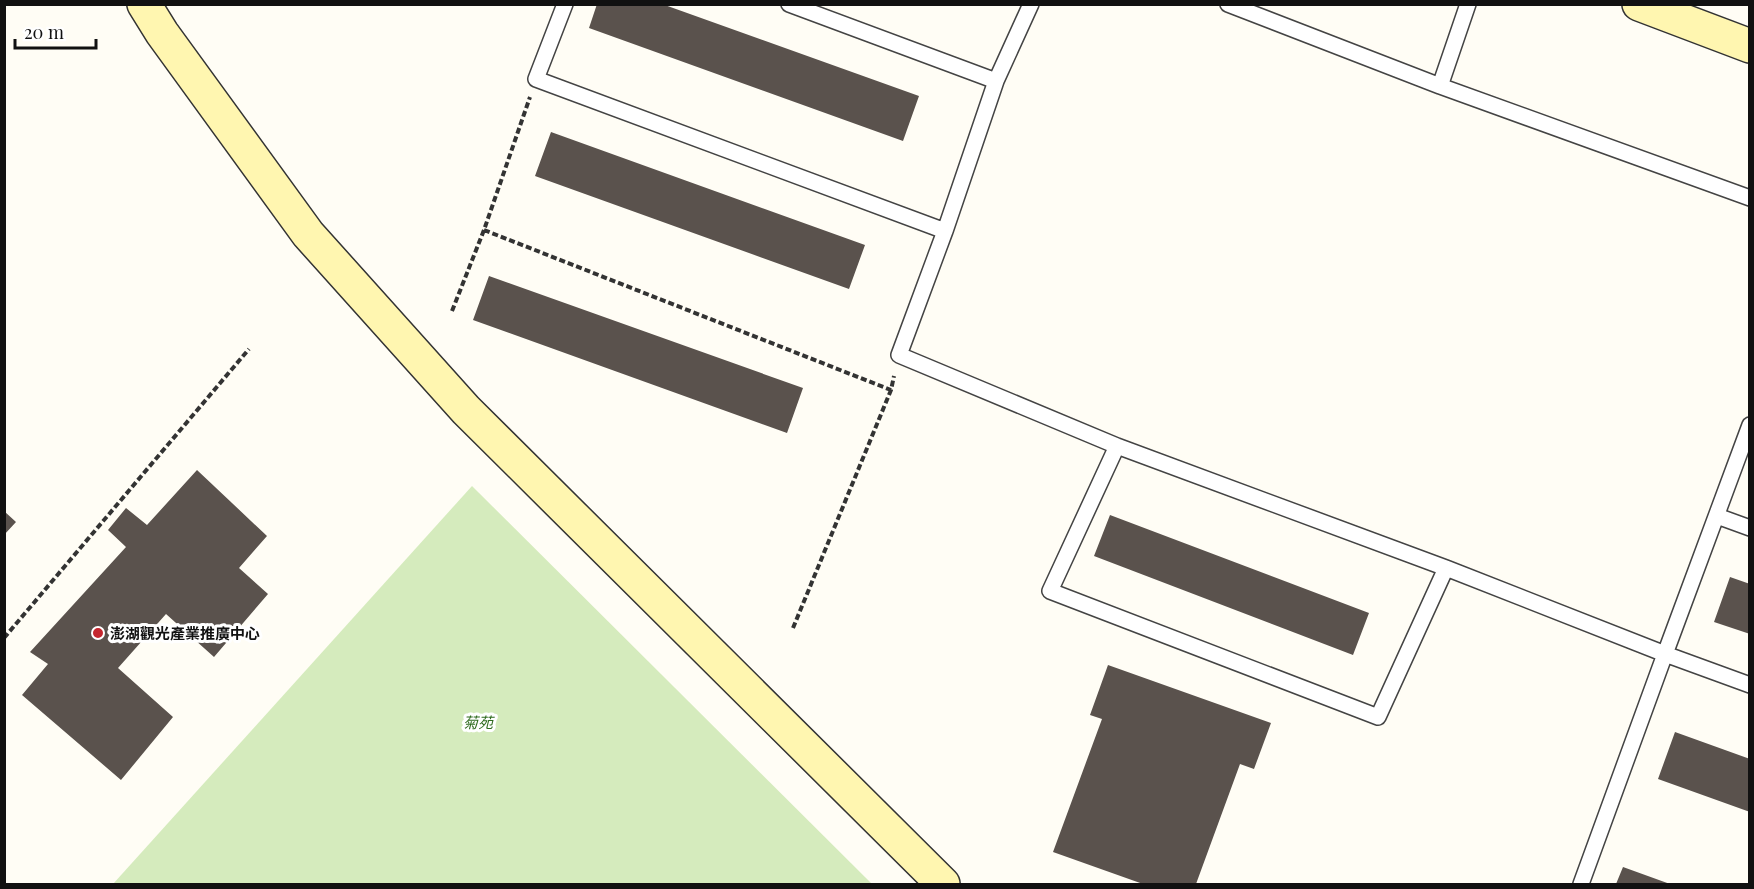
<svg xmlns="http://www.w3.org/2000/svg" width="1754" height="889" viewBox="0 0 1754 889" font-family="'Playfair Display','Noto Sans TC',serif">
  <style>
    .green { fill: #d5ebbd }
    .building { fill: #5a524d }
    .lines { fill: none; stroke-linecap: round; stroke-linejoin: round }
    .service-casing { stroke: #444; stroke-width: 18 }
    .secondary-casing { stroke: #333; stroke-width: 36 }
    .path { stroke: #333; stroke-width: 4; stroke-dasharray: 6 3; stroke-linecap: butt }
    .service { stroke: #fff; stroke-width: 15 }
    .secondary { stroke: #fff6b0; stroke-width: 33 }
    .poi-dot { fill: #c4262e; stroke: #fff; stroke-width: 2 }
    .labels { text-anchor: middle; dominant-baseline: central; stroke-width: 6; stroke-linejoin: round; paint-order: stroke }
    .poi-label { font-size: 15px; font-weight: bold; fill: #111; stroke: #fff; text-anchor: start }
    .park-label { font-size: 15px; font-style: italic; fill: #2f6b1f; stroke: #fff }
  </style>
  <rect width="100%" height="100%" fill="#fffdf5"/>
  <path class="green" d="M472 486 872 884H113Z"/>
  <path class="building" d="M597 4H662L919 96 903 141 589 28Z
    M551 132 865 245 849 289 535 176Z
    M489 276 803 388 787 433 473 320Z
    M197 470 267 536 239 568 268 594 214 657 166 614 118 668 173 717 121 780 22 695 48 664 30 652 126 547 108 530 126 508 147 525Z
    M4 511 16 522 4 535Z
    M1110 515 1369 613 1353 655 1094 556Z
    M1730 577 1750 584V634L1714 622Z
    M1108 665 1271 723 1254 769 1240 764 1196 884H1143L1053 852 1102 719 1090 715Z
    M1675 732 1750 759V812L1658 779Z
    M1623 867 1670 884H1616Z"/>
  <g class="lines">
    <g class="service-casing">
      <path id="service" d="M565 4 536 79 945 231
        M789 4 996 81
        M1031 4 996 81 945 231 899 355 1117 446 1446 568 1665 654 1750 425
        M1228 4 1440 86 1750 198
        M1440 86 1468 4
        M1117 446 1050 591 1378 717 1446 568
        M1717 516 1750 528
        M1581 884 1665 654 1750 685"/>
    </g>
    <g class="secondary-casing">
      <path id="secondary" d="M144 4 162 33 308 234 466 410 943 884
        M1639 4 1750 46"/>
    </g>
    <path class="path" d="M484 230 891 390
      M452 311 484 230 530 97
      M793 628 891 390 894 376
      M4 638 249 349"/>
    <use href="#service" class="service"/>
    <use href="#secondary" class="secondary"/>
  </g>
  <circle class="poi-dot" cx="98" cy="633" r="6"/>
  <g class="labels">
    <g class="poi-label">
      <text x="110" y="633">澎湖觀光產業推廣中心</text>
    </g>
    <g class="park-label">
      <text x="478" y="722">菊苑</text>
    </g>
  </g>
  <rect width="1754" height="889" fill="none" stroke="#111111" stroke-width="12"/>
  <path d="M15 39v9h81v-9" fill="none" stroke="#111111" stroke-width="3"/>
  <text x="24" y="39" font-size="18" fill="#111111" stroke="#ffffff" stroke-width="4.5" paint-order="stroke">20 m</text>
</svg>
